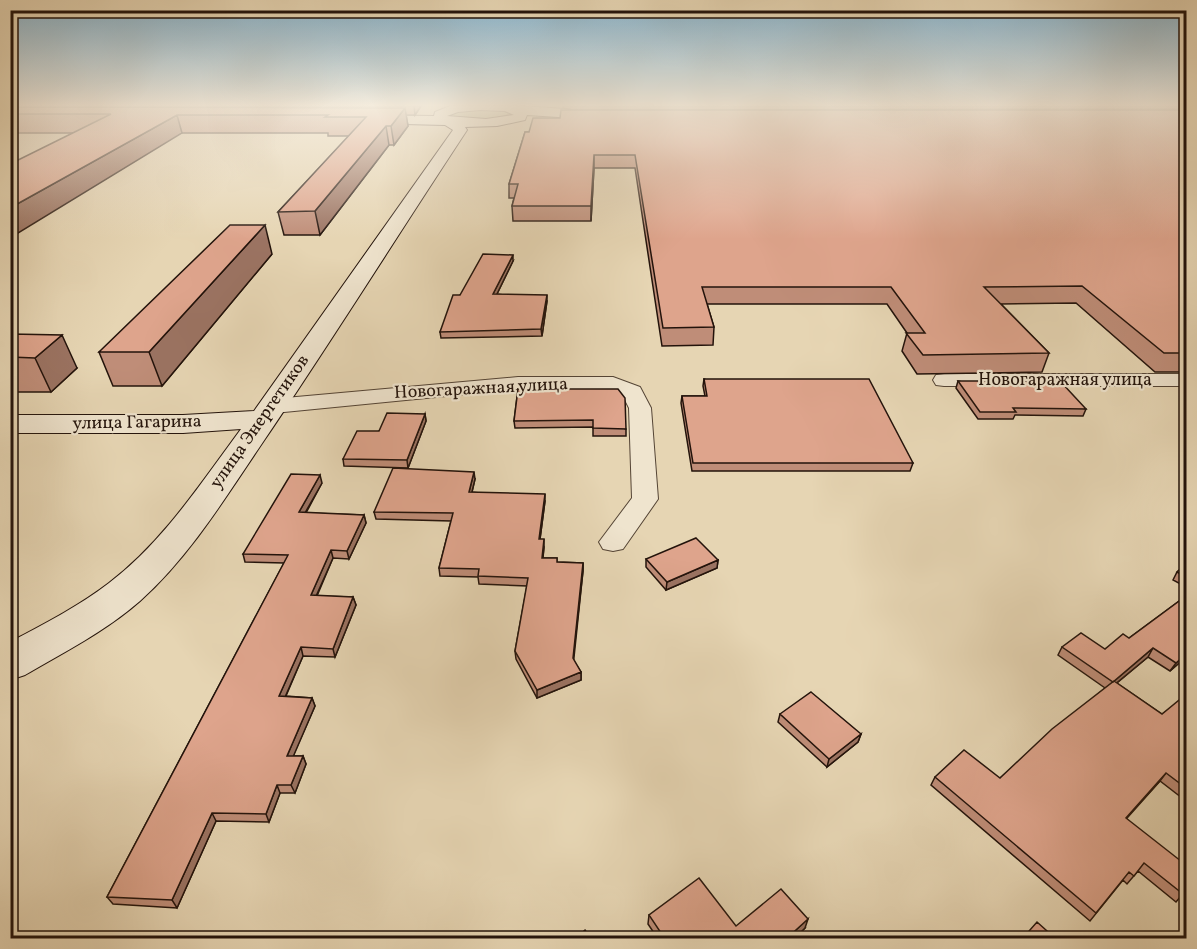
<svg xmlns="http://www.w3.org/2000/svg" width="1197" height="949" viewBox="0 0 1197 949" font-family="Vollkorn,serif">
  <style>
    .green { fill: #b6bd8b; stroke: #6c684b; stroke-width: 1.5 }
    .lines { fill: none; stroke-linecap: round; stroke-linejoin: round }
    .street-casing { stroke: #544435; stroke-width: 2 }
    .secondary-casing { stroke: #23130b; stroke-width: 2 }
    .street { fill: #efe4ce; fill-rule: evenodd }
    .secondary { fill: #efe4ce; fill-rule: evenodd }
    .wall { fill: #bf8d78; stroke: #23130b; stroke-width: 1.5 }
    .shaded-wall { fill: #9b7362; stroke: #23130b; stroke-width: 1.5 }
    .building { fill: #dea48c; stroke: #23130b; stroke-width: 1.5 }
    .labels { text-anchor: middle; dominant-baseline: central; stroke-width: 4.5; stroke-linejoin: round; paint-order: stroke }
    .street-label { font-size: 18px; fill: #23130b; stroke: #efe4ce }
  </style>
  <rect width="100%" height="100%" fill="#e6d5b3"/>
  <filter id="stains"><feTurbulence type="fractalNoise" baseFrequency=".00333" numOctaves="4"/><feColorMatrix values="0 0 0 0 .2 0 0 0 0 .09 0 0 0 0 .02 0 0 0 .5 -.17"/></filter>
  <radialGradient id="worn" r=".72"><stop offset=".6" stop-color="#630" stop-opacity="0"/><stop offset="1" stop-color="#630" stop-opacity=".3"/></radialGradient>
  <path class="green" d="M460 110H501L511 114 490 120 449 117 450 114Z"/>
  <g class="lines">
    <g class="street-casing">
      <path id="street" d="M944 374H1186V386H944L936 385 933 380 936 375Z
        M518 377H613L640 387 651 408 658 499 623 549 613 551 603 549 599 542 632 498 629 408 623 396 609 389H518L274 413 266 411 263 406 266 401 274 399Z"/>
    </g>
    <g class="secondary-casing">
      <path id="secondary" d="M450 106H524L606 112 613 116 606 120 527 115 525 120 497 126 465 127 467 130C399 233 334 337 265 439 227 495 191 555 140 601 106 631 64 652 25 675L10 680V642C44 624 79 606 109 583 163 542 201 483 241 429L183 433H10V415H183L254 411 453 130 445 125 363 123 356 119 363 115 434 116 435 112ZM480 110 505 111 514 115 486 119 447 116 458 112Z"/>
    </g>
    <use href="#street" class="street"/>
    <use href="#secondary" class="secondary"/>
  </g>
  <path class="wall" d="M19 106H421L415 115H406L408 126 394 145H389L320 235H284L278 212 349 136H328V133H10V114L20 108Z
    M563 106H1186V109L573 110 563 108Z
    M1186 110V372H1155L1076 303 1001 304 1049 353 1042 372 917 374 902 351 907 333 887 304H707L714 327 713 345 662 346 635 168H594L591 221H513L512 206 514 198H509V184L525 132Z
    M272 254 162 386H113L99 352Z
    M513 261 497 294 547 301 542 336 441 338 440 332 460 295Z
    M10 334 77 368 51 392H10Z
    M704 379 913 463 910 471H692L681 403 682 396H705L703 386Z
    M958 381 1086 409 1083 416 1015 415 1013 419H978L956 388Z
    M518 389 626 429V436H593V427L515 428 514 421Z
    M425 414 426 421 408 468 344 466 343 459 379 431Z
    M475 479 472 492 545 501 540 539 544 547 543 558H557V562L583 563V571L573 660 581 672V680L537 698 516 659 515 651 527 586 479 584 478 577 440 576 439 568 451 521 376 519 374 512Z
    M322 483 306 513 364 515 366 523 349 559 333 558 317 596 353 597 356 605 335 657 303 656 286 696 312 698 315 706 293 756H303L306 764 295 793H280L269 822 216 821 177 908 113 904 107 897 284 563 245 562 243 554Z
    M646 559 718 560 717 568 666 590 646 567Z
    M1186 564V587L1173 580 1177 572Z
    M1186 596V657L1170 671 1148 657 1117 683 1162 714 1186 698V801L1160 781 1126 818 1186 890 1176 902 1138 871 1127 884 1123 880 1090 921 931 785 935 777 1000 778 1105 688 1058 655 1062 647 1105 649 1129 638Z
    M780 714 861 734 858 742 827 767 778 722Z
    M649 915 736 926 805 928 794 939H658L648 924Z"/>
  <path class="shaded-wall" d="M414 106H421L415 115Z
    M405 108 408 126 394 145 391 126Z
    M177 115 182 133 10 238V208Z
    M386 126 389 145 320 235 315 211Z
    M594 155V168L591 221V206Z
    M265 225 272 254 162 386 149 352Z
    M513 255V261L494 300 493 294Z
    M547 295V301L542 336 541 329Z
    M62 335 77 368 51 392 35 358Z
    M425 414 426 421 408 468 407 460Z
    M474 472 475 479 470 500 469 492Z
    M320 475 322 483 301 520 299 512Z
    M545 494V501L539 547V539Z
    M364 515 366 523 349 559 347 551Z
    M544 539V547L542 566V558Z
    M331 550 333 558 313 603 311 595Z
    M718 560 717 568 666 590 667 582Z
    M583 563V571L573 667V658Z
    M353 597 356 605 335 657 333 649Z
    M301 647 303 656 282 704 279 696Z
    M1153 648 1148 657 1108 690 1113 682Z
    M1186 654V657L1170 671 1176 663Z
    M581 672V680L537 698V690Z
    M312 698 315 706 290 764 287 756Z
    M861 734 858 742 827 767 829 759Z
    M303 756 306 764 295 793 291 785Z
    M1166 773 1160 781 1120 826 1126 818Z
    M277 785 280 793 269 822 266 814Z
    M212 813 216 821 177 908 172 900Z
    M808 919 805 928 794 939H786Z"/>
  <path class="building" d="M10 107 405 108 391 126H386L315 211 278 212 366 117H325L328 115H177L10 208V164L111 114H10Z
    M561 110H1186V353H1164L1082 286 984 287 1049 353 923 355 906 333H925L891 287H702L714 327 663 328 635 155H594L591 206H512L518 184H509L525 132H529L533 118H560Z
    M230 225H265L149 352H99Z
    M483 254 513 255 493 294 547 295 541 329 440 332 453 295H460Z
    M10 334 62 335 35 358 10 357Z
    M704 379H869L913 463H693L682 396H707Z
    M958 381H1060L1086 409 1013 408 1016 412H980Z
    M518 389H618L625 398 626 429 593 428V420L514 421Z
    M387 413 425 414 407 460 343 459 357 431H379Z
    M393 468 474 472 469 492 545 494 539 539H544L542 558H557V562L583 563 573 658 581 672 537 690 515 651 528 578 478 576 479 569 439 568 453 513 374 512Z
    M291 474 320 475 299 512 364 515 347 551 331 550 311 595 353 597 333 649 301 647 279 696 312 698 287 756H303L291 785H277L266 814 212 813 172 900 107 897 288 555 243 554Z
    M696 538 718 560 667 582 646 559Z
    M1186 564V577L1177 572Z
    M1186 596V654L1176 663 1153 648 1113 682 1062 647 1081 633 1105 649 1123 634 1129 638Z
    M1114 681 1162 714 1184 696 1186 698V788L1166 773 1126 818 1186 865V890L1183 894 1144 863 1134 876 1129 872 1096 913 935 777 964 750 1000 778 1052 729Z
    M811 692 861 734 829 759 780 714Z
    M699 878 736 926 781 889 808 919 786 939H665L649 915Z
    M1037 922 1056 939H1022Z
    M585 930 591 939H574Z"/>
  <linearGradient id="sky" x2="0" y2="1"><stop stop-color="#87b6d1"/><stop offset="0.44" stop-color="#f4ecdd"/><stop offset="1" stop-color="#f4ecdd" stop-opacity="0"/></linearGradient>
  <rect width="1197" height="239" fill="url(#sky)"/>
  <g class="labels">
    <g class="street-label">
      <text x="1065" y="380">Новогаражная улица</text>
      <text transform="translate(481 389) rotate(-3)">Новогаражная улица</text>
      <text transform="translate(260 422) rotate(-55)">улица Энергетиков</text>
      <text transform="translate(137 423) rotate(-1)">улица Гагарина</text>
    </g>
  </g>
  <rect width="1197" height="949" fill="none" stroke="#e6d5b3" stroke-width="36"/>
  <rect x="12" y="12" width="1173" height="925" fill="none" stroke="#23130b" stroke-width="3"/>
  <rect x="18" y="18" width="1161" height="913" fill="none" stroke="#23130b" stroke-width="1.5"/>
  <rect width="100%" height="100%" filter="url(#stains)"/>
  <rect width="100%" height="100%" fill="url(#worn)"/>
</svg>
